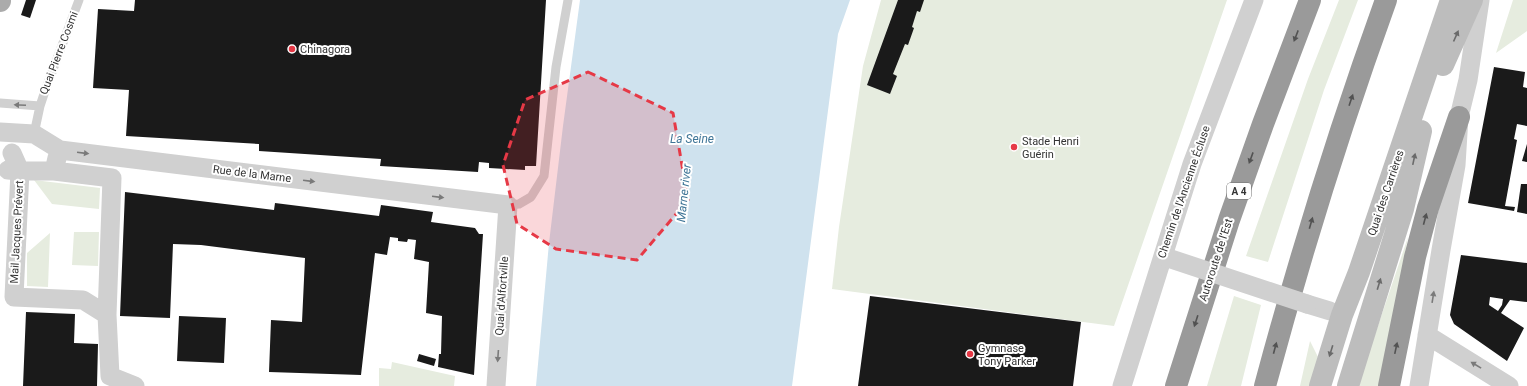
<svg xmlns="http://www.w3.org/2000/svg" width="1527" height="386" viewBox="0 0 1527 386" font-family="Roboto,sans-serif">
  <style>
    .green { fill: #e6ecdf }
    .water { fill: #cfe2ee }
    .building { fill: #1a1a1a; fill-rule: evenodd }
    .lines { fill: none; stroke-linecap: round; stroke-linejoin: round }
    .lane { stroke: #d0d0d0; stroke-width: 9 }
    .street { stroke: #d0d0d0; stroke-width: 19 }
    .secondary { stroke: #bdbdbd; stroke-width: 22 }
    .primary { stroke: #ababab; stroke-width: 22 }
    .highway { stroke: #9a9a9a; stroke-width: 22 }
    .street-bridge { stroke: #d0d0d0; stroke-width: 19 }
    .oneway { fill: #525252 }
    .oneway2 { fill: #6a6a6a }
    .oneway3 { fill: #7a7a7a }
    .marked { fill: #e63946; fill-opacity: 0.2; stroke: #e63946; stroke-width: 3; stroke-dasharray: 8 5; stroke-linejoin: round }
    .poi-dot { fill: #e63946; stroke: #fff; stroke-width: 1.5 }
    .labels { text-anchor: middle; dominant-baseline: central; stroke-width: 4; stroke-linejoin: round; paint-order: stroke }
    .shield { fill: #fff; stroke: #707070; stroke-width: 1 }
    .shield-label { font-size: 10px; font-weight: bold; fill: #333 }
    .poi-label { font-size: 11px; fill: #333; stroke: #fff; text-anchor: start }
    .street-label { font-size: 11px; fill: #333; stroke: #fff }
    .water-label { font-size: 12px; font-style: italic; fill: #3f7597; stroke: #fff }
  </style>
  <rect width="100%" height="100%" fill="#fff"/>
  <path class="green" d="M881 0H1227L1114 326 832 289 839 227 863 66Z
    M1339 0H1358L1324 90 1268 262 1246 256 1308 79Z
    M1513 0H1527V31L1496 53Z
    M34 180 100 188 99 209 52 204Z
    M74 232H99L98 266 72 265Z
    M50 233 48 287 27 286V253Z
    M1408 237 1381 386H1358L1361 376Z
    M1234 296 1261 305 1241 386H1207Z
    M1310 341 1318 357 1311 386H1300Z
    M392 362 455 376 454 386H379V368L391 369Z"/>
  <path class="water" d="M580 0H850L838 34 792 386H536L549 243 563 126Z"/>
  <path class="building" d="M26 0H36L30 18 21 15Z
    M135 0H546L536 166H525V170L489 168V163L479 162 478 172 380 166 381 159 259 151V144L126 136 129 90 93 88 98 9 134 11Z
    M898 0H924L920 12 917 11 912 27 914 28 908 45 905 44 893 74 897 76 890 94 867 85Z
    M1494 67 1525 72 1523 87 1527 88V126L1517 124 1514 139 1517 140 1505 206 1515 207 1514 211 1468 203Z
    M1527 144V162L1522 161Z
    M1521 184H1527V214L1517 212Z
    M125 192 274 210 275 203 379 216 381 205 433 212 431 222 475 228 479 234H483L474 375 438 367 439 354H441L442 316 426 313 429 262 414 259 416 240 408 239 407 242 398 241V238L390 237 387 255 375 253 361 375 269 372 271 320 302 322 305 258 201 245 173 244 170 318 120 316Z
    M1461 255 1527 263V302L1510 300 1501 313 1524 328 1507 361 1454 324 1450 315ZM1490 297 1503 299 1502 305 1498 311 1489 305Z
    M870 296 1081 322 1073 386H858Z
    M26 312 75 314 74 343 98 344 97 386H23Z
    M179 316 226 318 224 363 177 361Z
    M419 354 436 359 434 366 417 361Z"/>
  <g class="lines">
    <path class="lane" d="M0 103 40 106
      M34 134 40 106 45 91 79 0
      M508 205 519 204 531 197 544 176 556 67 568 0"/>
    <path class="street" d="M0 132 34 134 60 150 508 205 496 386
      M12 153 20 171 14 297 83 300 107 315 110 376 135 386
      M57 158 54 171 112 178 107 315
      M8 170 20 171H54
      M1307 304 1330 311
      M1427 335 1509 386
      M1122 386 1192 164 1254 0
      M1419 386 1441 250 1456 165 1459 117 1468 80 1480 0"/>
    <path class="secondary" d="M1443 65 1472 0
      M1320 386 1342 315 1359 272 1451 0
      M1348 386 1403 209 1421 131"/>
    <path class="primary" d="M0 1V0"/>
    <path class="highway" d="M1176 386 1229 220 1263 124 1310 0
      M1265 386C1300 256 1340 127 1386 0
      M1389 386 1415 257 1428 208 1459 117"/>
    <path class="street-bridge" d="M1168 258 1307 304"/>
  </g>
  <defs><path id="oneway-solid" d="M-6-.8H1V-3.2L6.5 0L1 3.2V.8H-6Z"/></defs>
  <g class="oneway">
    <use href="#oneway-solid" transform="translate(1296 36) rotate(111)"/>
    <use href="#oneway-solid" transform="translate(1351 100) rotate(-71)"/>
    <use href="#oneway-solid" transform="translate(1251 158) rotate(110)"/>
    <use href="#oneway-solid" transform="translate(1425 219) rotate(-75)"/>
    <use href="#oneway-solid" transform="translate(1311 223) rotate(-74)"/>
    <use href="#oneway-solid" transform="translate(1196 321) rotate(108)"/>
    <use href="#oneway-solid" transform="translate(1275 348) rotate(-75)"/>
    <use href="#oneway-solid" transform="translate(1396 348) rotate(-78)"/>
  </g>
  <g class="oneway2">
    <use href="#oneway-solid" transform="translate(1456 36) rotate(-66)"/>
    <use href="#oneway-solid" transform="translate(1414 159) rotate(-78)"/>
    <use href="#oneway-solid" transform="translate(1379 284) rotate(-73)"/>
    <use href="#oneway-solid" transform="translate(1331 351) rotate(107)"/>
  </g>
  <g class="oneway3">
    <use href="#oneway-solid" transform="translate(20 105) rotate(-178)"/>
    <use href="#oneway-solid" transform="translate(83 153) rotate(7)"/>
    <use href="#oneway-solid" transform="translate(309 181) rotate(7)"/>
    <use href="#oneway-solid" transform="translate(438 197) rotate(7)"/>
    <use href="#oneway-solid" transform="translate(1433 297) rotate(-81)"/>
    <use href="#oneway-solid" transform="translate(498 356) rotate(94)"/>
    <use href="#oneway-solid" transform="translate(1476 365) rotate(-149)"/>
  </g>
  <path class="marked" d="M588 72 673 113 688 200 637 260 556 249 517 224 503 165 525 100Z"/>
  <g class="poi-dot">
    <circle cx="292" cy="49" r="4"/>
    <circle cx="1014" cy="147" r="4"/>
    <circle cx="970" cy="354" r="4"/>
  </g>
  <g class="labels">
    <rect class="shield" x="1227" y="183" width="24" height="16" rx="3"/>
    <g class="shield-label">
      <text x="1239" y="191">A 4</text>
    </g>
    <g class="poi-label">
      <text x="300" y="49">Chinagora</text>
      <text x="1022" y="141">Stade Henri<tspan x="1022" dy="13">Guérin</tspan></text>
      <text x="978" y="348">Gymnase<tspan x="978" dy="13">Tony Parker</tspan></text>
    </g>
    <g class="street-label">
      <text transform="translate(59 53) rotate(-69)">Quai Pierre Cosmi</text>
      <text transform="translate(252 174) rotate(7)">Rue de la Marne</text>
      <text transform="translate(1184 192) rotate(-71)">Chemin de l'Ancienne Écluse</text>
      <text transform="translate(1386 193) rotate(-71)">Quai des Carrières</text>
      <text transform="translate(17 232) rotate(-87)">Mail Jacques Prévert</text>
      <text transform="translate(1216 260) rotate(-72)">Autoroute de l’Est</text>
      <text transform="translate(502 296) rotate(-86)">Quai d'Alfortville</text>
    </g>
    <g class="water-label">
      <text x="692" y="139">La Seine</text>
      <text transform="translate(684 193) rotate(-84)">Marne river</text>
    </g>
  </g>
</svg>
